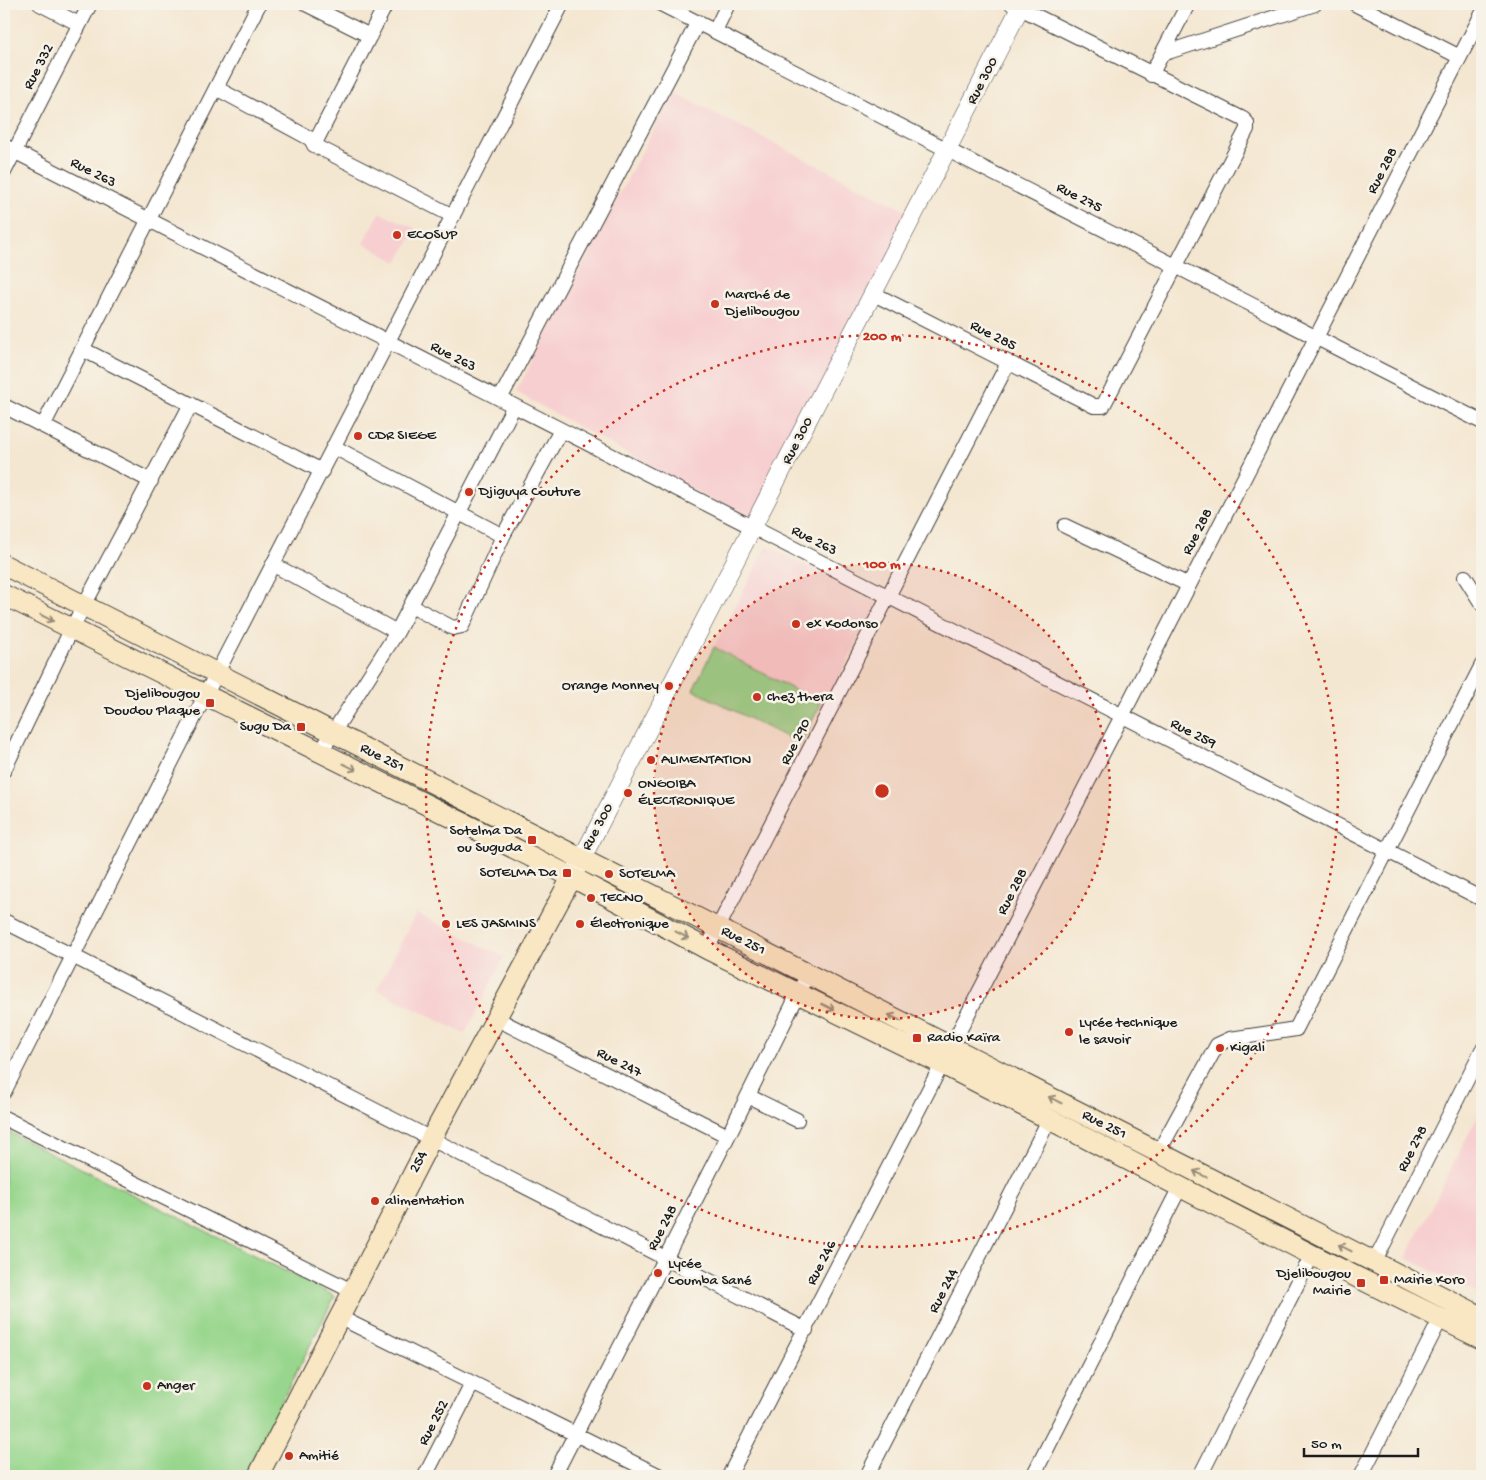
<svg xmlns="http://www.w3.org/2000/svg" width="1486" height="1480" viewBox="0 0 1486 1480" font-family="'Gochi Hand',sans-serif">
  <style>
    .built { fill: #f7cfd0 }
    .green { fill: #97d68c; stroke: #5a7954 }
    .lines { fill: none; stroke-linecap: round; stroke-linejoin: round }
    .minor-casing { stroke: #3c3a37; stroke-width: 16 }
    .tertiary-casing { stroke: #3c3a37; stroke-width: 19 }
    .secondary-casing { stroke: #3c3a37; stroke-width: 22 }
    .minor { stroke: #fff; stroke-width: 14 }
    .tertiary { stroke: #fff; stroke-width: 18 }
    .secondary { stroke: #f9e7c3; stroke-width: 20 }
    .oneway { stroke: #968c78 }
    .ring { fill: none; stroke: #c8321e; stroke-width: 2.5; stroke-dasharray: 2.5 5 }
    .poi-dot { fill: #c8321e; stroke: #f7f3e8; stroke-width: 2 }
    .labels { text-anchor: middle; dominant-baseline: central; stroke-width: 5; stroke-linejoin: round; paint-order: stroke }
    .street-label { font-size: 15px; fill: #1c1c1c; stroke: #f7f3e8 }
    .poi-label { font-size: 15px; fill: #1c1c1c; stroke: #f7f3e8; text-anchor: start }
    .centre { fill: #c8321e; stroke: #f7f3e8; stroke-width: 2.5 }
    .ring-label { font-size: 15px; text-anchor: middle; font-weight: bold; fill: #c8321e; stroke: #f7f3e8; stroke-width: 5; stroke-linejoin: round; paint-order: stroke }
  </style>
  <rect width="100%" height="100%" fill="#f7f3e8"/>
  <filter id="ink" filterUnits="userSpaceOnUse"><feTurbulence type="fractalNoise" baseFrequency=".02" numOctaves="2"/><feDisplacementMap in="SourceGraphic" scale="10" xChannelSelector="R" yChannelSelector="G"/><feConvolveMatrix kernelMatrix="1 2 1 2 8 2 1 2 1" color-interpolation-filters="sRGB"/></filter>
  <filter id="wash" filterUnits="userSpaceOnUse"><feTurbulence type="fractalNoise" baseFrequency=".0096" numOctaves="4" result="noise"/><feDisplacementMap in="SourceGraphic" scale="20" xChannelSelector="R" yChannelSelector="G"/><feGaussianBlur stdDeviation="1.12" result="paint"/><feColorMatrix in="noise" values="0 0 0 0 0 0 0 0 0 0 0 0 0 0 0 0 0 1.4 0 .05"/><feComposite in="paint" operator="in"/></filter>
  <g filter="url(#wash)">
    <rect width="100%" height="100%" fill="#f4e7d1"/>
    <path class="built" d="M673 92 915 215 751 522 516 392Z
      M380 213 417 229 397 262 363 243Z
      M767 546 878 602 824 705 714 647Z
      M416 913 504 957 465 1034 377 990Z
      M1482 1107V1296L1406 1258Z"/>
    <path class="green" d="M714 647 821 704 800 744 693 690Z
      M9 1132 335 1296 244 1476H4V1142Z"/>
  </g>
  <g filter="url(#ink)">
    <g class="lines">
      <g class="minor-casing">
        <path id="minor" d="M40 4 79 24
          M306 4 370 36
          M661 4 1482 422
          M1355 4 1460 57
          M715 31 728 4
          M1162 54 1315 4
          M1151 75 1188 4
          M216 88 311 139 314 145 453 216
          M314 145 386 4
          M4 146 1482 899
          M4 172 90 4
          M874 294 1094 406H1103L1247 129V123L1243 119 1012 4
          M82 349 322 471
          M500 399 698 22
          M4 406 151 481
          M43 426 259 4
          M334 447 503 536
          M1065 526 1189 585
          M274 565 397 632
          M1465 577 1482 604
          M411 606 453 628 462 626 503 536 561 430
          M320 753 397 632 514 406
          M4 770 71 630 191 404
          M4 921 806 1330
          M707 949 1008 363
          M495 1018 728 1136
          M4 1092 205 696 562 4
          M748 1096 797 1120
          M4 1118 354 1292
          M1158 1153 1217 1045 1230 1039 1296 1029 1482 665
          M1374 1263 1482 1050
          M341 1318 660 1476
          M425 1476 472 1384
          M554 1476 728 1136 808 974
          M729 1476 1122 716 1482 14
          M867 1476 1049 1120
          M1033 1476 1180 1187
          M1200 1476 1312 1255
          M1361 1476 1440 1320"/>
      </g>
      <g class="tertiary-casing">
        <path id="tertiary" d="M576 870 1022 4"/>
      </g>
      <g class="secondary-casing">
        <path id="secondary" d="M4 565 1482 1317
          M4 595 572 877 707 949 942 1064 1312 1255 1482 1339
          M258 1476 431 1139 572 877"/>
      </g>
      <use href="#minor" class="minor"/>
      <use href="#tertiary" class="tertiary"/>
      <use href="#secondary" class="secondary"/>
    </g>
    <defs><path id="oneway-shaft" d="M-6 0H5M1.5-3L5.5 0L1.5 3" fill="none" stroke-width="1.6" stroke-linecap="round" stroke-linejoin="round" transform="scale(1.25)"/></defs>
    <g class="oneway">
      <use href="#oneway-shaft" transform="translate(47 618) rotate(27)"/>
      <use href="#oneway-shaft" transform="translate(350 767) rotate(27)"/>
      <use href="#oneway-shaft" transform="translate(682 935) rotate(28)"/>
      <use href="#oneway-shaft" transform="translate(828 1007) rotate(26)"/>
      <use href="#oneway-shaft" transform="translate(895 1018) rotate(-153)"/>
      <use href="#oneway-shaft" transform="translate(1055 1100) rotate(-153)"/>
      <use href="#oneway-shaft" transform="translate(1200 1174) rotate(-153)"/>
      <use href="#oneway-shaft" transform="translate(1345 1248) rotate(-153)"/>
    </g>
  </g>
  <circle cx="882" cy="791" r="228" fill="#c8321e" fill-opacity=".12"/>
  <g class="ring">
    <circle cx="882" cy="791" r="228"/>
    <circle cx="882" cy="791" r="456"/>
  </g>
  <g class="poi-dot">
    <circle cx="397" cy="235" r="5"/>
    <circle cx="715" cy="304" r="5"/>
    <circle cx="358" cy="436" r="5"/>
    <circle cx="469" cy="492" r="5"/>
    <circle cx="796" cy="624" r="5"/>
    <circle cx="669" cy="686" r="5"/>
    <circle cx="757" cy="697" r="5"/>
    <rect x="205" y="698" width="10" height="10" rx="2.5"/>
    <rect x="296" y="722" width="10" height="10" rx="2.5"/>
    <circle cx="651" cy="760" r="5"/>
    <circle cx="628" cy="793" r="5"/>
    <rect x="527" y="835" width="10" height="10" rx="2.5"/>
    <rect x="562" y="868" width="10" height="10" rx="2.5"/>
    <circle cx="609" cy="874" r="5"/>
    <circle cx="591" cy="898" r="5"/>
    <circle cx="446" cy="924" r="5"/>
    <circle cx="580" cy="924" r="5"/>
    <circle cx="1069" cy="1032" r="5"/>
    <rect x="912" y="1033" width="10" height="10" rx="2.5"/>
    <circle cx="1220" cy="1048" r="5"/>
    <circle cx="375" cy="1201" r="5"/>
    <circle cx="658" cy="1273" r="5"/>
    <rect x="1379" y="1275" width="10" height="10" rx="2.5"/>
    <rect x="1356" y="1278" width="10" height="10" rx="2.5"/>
    <circle cx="147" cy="1386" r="5"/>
    <circle cx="289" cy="1456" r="5"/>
  </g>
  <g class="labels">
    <g class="street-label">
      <text transform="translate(39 67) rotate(-63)">Rue 332</text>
      <text transform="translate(983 81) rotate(-63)">Rue 300</text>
      <text transform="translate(1383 171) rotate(-63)">Rue 288</text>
      <text transform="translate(93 173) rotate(27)">Rue 263</text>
      <text transform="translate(1079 198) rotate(27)">Rue 275</text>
      <text transform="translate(993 336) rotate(27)">Rue 285</text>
      <text transform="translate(453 357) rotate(27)">Rue 263</text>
      <text transform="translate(798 441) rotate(-63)">Rue 300</text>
      <text transform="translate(1198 532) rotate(-63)">Rue 288</text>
      <text transform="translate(814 541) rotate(27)">Rue 263</text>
      <text transform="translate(1193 734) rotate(27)">Rue 259</text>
      <text transform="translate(796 742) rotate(-63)">Rue 290</text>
      <text transform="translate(382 758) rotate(27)">Rue 251</text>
      <text transform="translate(598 827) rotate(-62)">Rue 300</text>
      <text transform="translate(1013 892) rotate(-63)">Rue 288</text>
      <text transform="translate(743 941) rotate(27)">Rue 251</text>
      <text transform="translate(619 1063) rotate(27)">Rue 247</text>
      <text transform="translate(1104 1125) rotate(27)">Rue 251</text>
      <text transform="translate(1413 1149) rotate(-63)">Rue 278</text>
      <text transform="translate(419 1162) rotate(-63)">254</text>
      <text transform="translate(663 1228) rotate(-63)">Rue 248</text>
      <text transform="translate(822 1263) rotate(-63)">Rue 246</text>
      <text transform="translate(944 1291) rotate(-63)">Rue 244</text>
      <text transform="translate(434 1423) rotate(-63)">Rue 252</text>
    </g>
    <g class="poi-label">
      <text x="407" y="235">ECOSUP</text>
      <text x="725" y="295">Marché de<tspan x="725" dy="17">Djelibougou</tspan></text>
      <text x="368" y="436">CDR SIEGE</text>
      <text x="479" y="492">Djiguya Couture</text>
      <text x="806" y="624">ex Kodonso</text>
      <text x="659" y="686" text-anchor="end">Orange Monney</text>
      <text x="200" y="694" text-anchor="end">Djelibougou<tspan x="200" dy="17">Doudou Plaque</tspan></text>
      <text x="767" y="697">chez thera</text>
      <text x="291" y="727" text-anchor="end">Sugu Da</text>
      <text x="661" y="760">ALIMENTATION</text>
      <text x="638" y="784">ONGOIBA<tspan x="638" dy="17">ÉLECTRONIQUE</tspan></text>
      <text x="522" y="831" text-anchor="end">Sotelma Da<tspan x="522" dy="17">ou Suguda</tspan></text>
      <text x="557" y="873" text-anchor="end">SOTELMA Da</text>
      <text x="619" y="874">SOTELMA</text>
      <text x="601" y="898">TECNO</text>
      <text x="456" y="924">LES JASMINS</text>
      <text x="590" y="924">Électronique</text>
      <text x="1079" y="1023">Lycée technique<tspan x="1079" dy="17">le savoir</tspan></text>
      <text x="927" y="1038">Radio Kaïra</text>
      <text x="1230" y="1048">Kigali</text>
      <text x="385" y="1201">alimentation</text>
      <text x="668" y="1264">Lycée<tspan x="668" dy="17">Coumba Sané</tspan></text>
      <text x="1351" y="1274" text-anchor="end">Djelibougou<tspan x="1351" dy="17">Mairie</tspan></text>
      <text x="1394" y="1280">Mairie Koro</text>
      <text x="157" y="1386">Anger</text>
      <text x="299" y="1456">Amitié</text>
    </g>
  </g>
  <circle cx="882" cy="791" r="8" class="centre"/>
  <g class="ring-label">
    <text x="882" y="340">200 m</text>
    <text x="882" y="568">100 m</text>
  </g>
  <rect width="1486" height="1480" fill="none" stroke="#f7f3e8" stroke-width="20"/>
  <path d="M1304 1448v8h114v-8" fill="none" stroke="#1c1c1c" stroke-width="2.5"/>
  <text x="1311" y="1448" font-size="15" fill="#1c1c1c" stroke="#f7f3e8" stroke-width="4" paint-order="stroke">50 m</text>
</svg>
